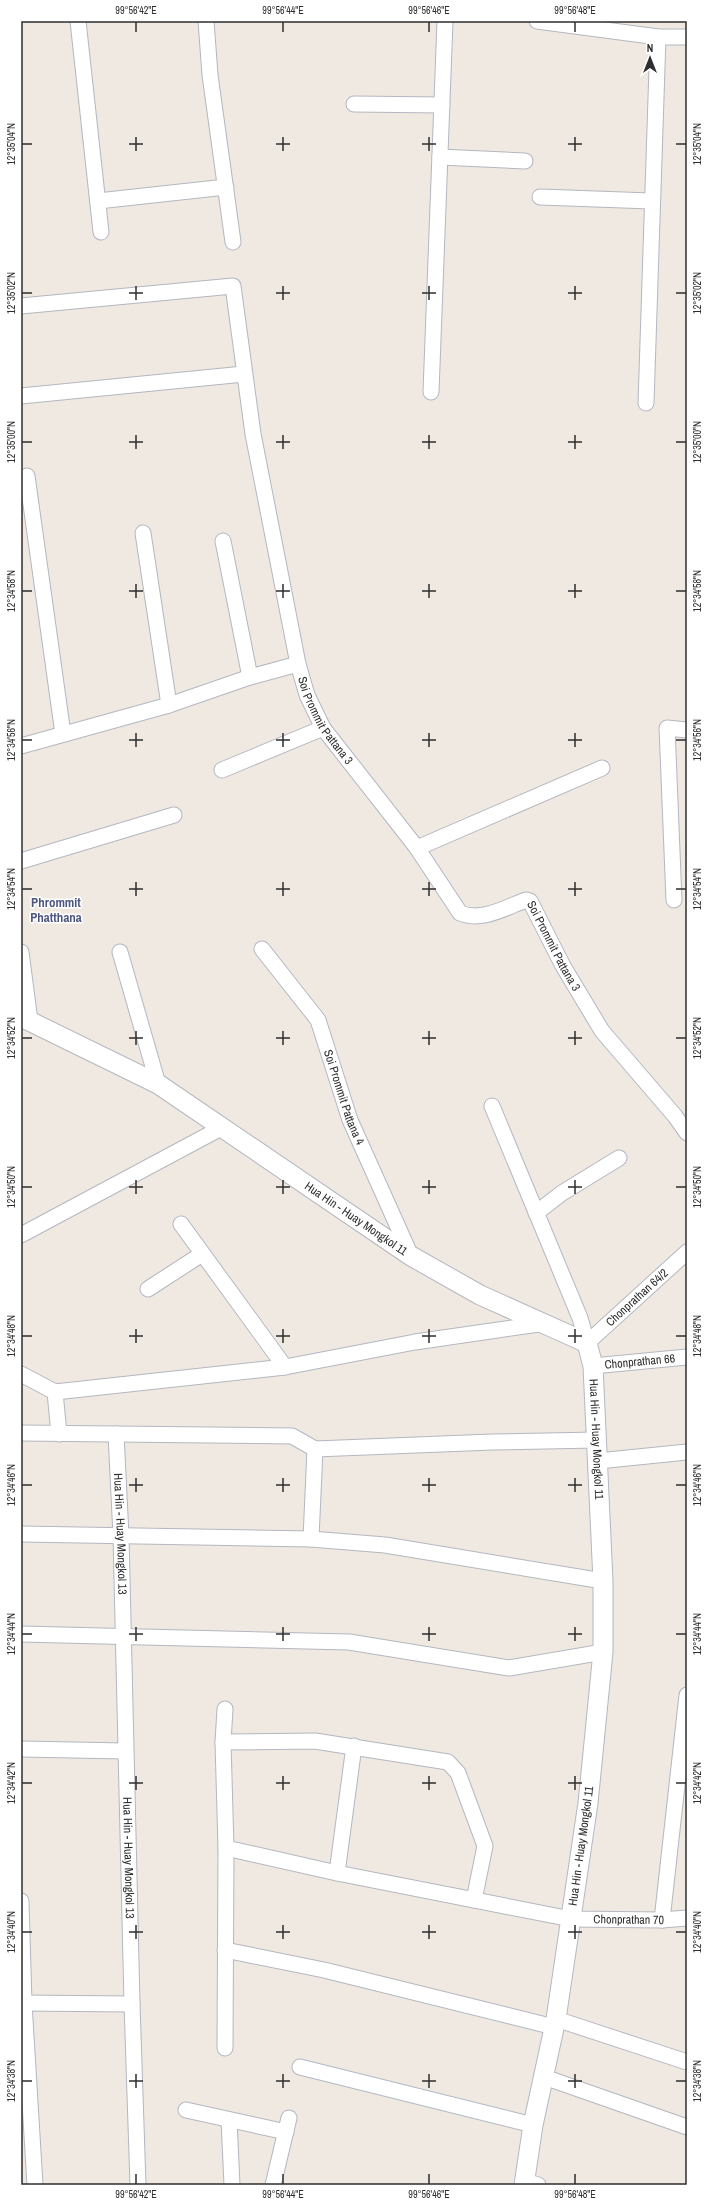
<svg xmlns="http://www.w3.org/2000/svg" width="708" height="2206" viewBox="0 0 708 2206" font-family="'Archivo Narrow',sans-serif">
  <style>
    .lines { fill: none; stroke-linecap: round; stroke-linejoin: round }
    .minor-casing { stroke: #b4b7c1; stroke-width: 17 }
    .tertiary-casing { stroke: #b4b7c1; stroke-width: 21 }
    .minor { stroke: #fff; stroke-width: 15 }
    .tertiary { stroke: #fff; stroke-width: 19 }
    .ticks { fill: none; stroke: #2e2e2e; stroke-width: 1.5 }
    .labels { text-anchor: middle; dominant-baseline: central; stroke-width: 3; stroke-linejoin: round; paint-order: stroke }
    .street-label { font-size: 12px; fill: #2e2e2e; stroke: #fff }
    .neighbourhood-label { font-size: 13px; font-weight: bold; fill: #4d5680; stroke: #fff }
    .neatline { fill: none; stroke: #2e2e2e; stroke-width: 1.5 }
    .ticks-label { font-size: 10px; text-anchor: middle; fill: #2e2e2e }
  </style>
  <rect width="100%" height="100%" fill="#efe9e1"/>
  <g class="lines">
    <g class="minor-casing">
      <g id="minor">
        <path d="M78 21 101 232"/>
        <path d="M206 21 210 75 233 242"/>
        <path d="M537 21 658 37H687"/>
        <path d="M354 104 442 105"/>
        <path d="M440 157 525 161"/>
        <path d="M540 197 651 201"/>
        <path d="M98 201 226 187"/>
        <path id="s1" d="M21 306 233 286 253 434 298 664 307 695 323 728 417 848 460 913C482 922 504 908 526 900L530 901 563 966 602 1031 675 1116 687 1133"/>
        <path d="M431 392 445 21"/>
        <path d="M21 396 244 374"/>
        <path d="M646 403 658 37"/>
        <path d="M27 476 63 734"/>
        <path d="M143 533 169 705"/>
        <path d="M223 541 250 677"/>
        <path d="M21 746 169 705 250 677 298 664"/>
        <path d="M222 770 323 728"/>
        <path d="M417 848 602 768"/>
        <path d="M21 861 174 815"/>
        <path d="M674 900 667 728 687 730"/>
        <path id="s2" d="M262 949 318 1020 350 1120 411 1256"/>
        <path d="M21 952 30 1021"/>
        <path d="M120 952 158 1084"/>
        <path id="s3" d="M492 1106 580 1318 587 1343 687 1252"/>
        <path d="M536 1213 562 1193 619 1158"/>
        <path d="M181 1224 285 1367"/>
        <path d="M21 1235 223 1127"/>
        <path d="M148 1289 202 1254"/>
        <path id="s4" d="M593 1366 687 1357"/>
        <path d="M21 1374 55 1392 59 1434"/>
        <path d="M55 1392 285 1367 415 1342 546 1323"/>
        <path d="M21 1433 292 1436 315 1449 311 1539 385 1545 603 1581"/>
        <path id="s5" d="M116 1434 121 1536 132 2004 138 2185"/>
        <path d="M315 1449 492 1442 596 1440"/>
        <path d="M598 1461 687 1452"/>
        <path d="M21 1534 311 1539"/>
        <path d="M21 1634 349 1642 509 1668 603 1652"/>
        <path d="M225 1709 223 1742 226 1848 225 2048"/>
        <path d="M223 1742 315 1741 448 1762 458 1773 485 1846 474 1900"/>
        <path d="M21 1749 125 1751"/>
        <path id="s6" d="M226 1848 337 1873 571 1919 662 1920 687 1918"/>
        <path d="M337 1873 354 1746"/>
        <path d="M21 1901 24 2003 35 2185"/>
        <path d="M662 1920 687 1695"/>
        <path d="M225 1950 324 1970 554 2027"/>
        <path d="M21 2003 132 2004"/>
        <path d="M556 2019 687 2062"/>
        <path d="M300 2067 533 2125"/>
        <path d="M544 2077 687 2127"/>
        <path d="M186 2110 286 2132"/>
        <path d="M229 2120 232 2185"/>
        <path d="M525 2181 538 2185"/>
        <path d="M273 2185 289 2118"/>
      </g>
    </g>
    <g class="tertiary-casing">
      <g id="tertiary">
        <path id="s7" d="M21 1017 158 1084 411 1256 480 1295 587 1343 593 1366 603 1581V1652L588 1803 556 2019 533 2125 524 2185"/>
      </g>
    </g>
    <use href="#minor" class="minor"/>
    <use href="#tertiary" class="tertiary"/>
  </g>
  <path class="ticks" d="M136 22V32M283 22V32M429 22V32M575 22V32M136 137V151M283 137V151M429 137V151M575 137V151M22 144H32M129 144H143M276 144H290M422 144H436M568 144H582M676 144H686M136 286V300M283 286V300M429 286V300M575 286V300M22 293H32M129 293H143M276 293H290M422 293H436M568 293H582M676 293H686M136 435V449M283 435V449M429 435V449M575 435V449M22 442H32M129 442H143M276 442H290M422 442H436M568 442H582M676 442H686M136 584V598M283 584V598M429 584V598M575 584V598M22 591H32M129 591H143M276 591H290M422 591H436M568 591H582M676 591H686M136 733V747M283 733V747M429 733V747M575 733V747M22 740H32M129 740H143M276 740H290M422 740H436M568 740H582M676 740H686M136 882V896M283 882V896M429 882V896M575 882V896M22 889H32M129 889H143M276 889H290M422 889H436M568 889H582M676 889H686M136 1031V1045M283 1031V1045M429 1031V1045M575 1031V1045M22 1038H32M129 1038H143M276 1038H290M422 1038H436M568 1038H582M676 1038H686M136 1180V1194M283 1180V1194M429 1180V1194M575 1180V1194M22 1187H32M129 1187H143M276 1187H290M422 1187H436M568 1187H582M676 1187H686M136 1329V1343M283 1329V1343M429 1329V1343M575 1329V1343M22 1336H32M129 1336H143M276 1336H290M422 1336H436M568 1336H582M676 1336H686M136 1478V1492M283 1478V1492M429 1478V1492M575 1478V1492M22 1485H32M129 1485H143M276 1485H290M422 1485H436M568 1485H582M676 1485H686M136 1627V1641M283 1627V1641M429 1627V1641M575 1627V1641M22 1634H32M129 1634H143M276 1634H290M422 1634H436M568 1634H582M676 1634H686M136 1776V1790M283 1776V1790M429 1776V1790M575 1776V1790M22 1783H32M129 1783H143M276 1783H290M422 1783H436M568 1783H582M676 1783H686M136 1925V1939M283 1925V1939M429 1925V1939M575 1925V1939M22 1932H32M129 1932H143M276 1932H290M422 1932H436M568 1932H582M676 1932H686M136 2074V2088M283 2074V2088M429 2074V2088M575 2074V2088M22 2081H32M129 2081H143M276 2081H290M422 2081H436M568 2081H582M676 2081H686M136 2174V2184M283 2174V2184M429 2174V2184M575 2174V2184"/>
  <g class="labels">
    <g class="street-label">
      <text stroke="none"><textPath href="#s1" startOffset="660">Soi Prommit Pattana 3</textPath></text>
      <text stroke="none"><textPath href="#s1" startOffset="1020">Soi Prommit Pattana 3</textPath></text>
      <text stroke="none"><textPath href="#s2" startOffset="172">Soi Prommit Pattana 4</textPath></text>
      <text stroke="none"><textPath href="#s7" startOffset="392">Hua Hin - Huay Mongkol 11</textPath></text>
      <text stroke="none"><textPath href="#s3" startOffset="323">Chonprathan 64/2</textPath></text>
      <text stroke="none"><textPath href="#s4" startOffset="47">Chonprathan 66</textPath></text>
      <text stroke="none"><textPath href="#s7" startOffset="752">Hua Hin - Huay Mongkol 11</textPath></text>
      <text stroke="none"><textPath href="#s5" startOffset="100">Hua Hin - Huay Mongkol 13</textPath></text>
      <text transform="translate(581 1846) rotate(-82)">Hua Hin - Huay Mongkol 11</text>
      <text stroke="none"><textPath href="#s5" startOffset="424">Hua Hin - Huay Mongkol 13</textPath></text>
      <text stroke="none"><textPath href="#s6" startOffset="410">Chonprathan 70</textPath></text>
    </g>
    <g class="neighbourhood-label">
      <text x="56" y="902">Phrommit<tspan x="56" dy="15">Phatthana</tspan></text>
    </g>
  </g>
  <rect width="708" height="2206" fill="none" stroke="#ffffff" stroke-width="44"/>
  <g transform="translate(650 58)" stroke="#ffffff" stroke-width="3" paint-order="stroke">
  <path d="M0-3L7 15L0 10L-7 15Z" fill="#2e2e2e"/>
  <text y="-6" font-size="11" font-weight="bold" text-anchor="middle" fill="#2e2e2e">N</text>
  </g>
  <rect x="22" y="22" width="664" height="2162" class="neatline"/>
  <g class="ticks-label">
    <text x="136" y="14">99°56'42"E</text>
    <text x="283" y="14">99°56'44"E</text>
    <text x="429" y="14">99°56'46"E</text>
    <text x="575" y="14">99°56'48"E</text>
    <text transform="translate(11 144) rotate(-90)" y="4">12°35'04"N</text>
    <text transform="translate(697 144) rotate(-90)" y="4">12°35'04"N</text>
    <text transform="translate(11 293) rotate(-90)" y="4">12°35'02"N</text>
    <text transform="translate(697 293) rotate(-90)" y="4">12°35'02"N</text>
    <text transform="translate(11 442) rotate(-90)" y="4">12°35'00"N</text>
    <text transform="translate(697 442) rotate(-90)" y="4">12°35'00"N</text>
    <text transform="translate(11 591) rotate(-90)" y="4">12°34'58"N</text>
    <text transform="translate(697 591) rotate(-90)" y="4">12°34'58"N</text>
    <text transform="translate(11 740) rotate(-90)" y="4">12°34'56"N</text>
    <text transform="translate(697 740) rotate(-90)" y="4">12°34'56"N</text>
    <text transform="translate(11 889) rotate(-90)" y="4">12°34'54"N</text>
    <text transform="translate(697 889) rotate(-90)" y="4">12°34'54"N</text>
    <text transform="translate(11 1038) rotate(-90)" y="4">12°34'52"N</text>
    <text transform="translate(697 1038) rotate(-90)" y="4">12°34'52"N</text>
    <text transform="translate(11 1187) rotate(-90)" y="4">12°34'50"N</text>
    <text transform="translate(697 1187) rotate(-90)" y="4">12°34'50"N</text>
    <text transform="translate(11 1336) rotate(-90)" y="4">12°34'48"N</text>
    <text transform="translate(697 1336) rotate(-90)" y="4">12°34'48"N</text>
    <text transform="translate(11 1485) rotate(-90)" y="4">12°34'46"N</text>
    <text transform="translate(697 1485) rotate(-90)" y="4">12°34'46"N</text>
    <text transform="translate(11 1634) rotate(-90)" y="4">12°34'44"N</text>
    <text transform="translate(697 1634) rotate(-90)" y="4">12°34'44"N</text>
    <text transform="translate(11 1783) rotate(-90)" y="4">12°34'42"N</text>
    <text transform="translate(697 1783) rotate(-90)" y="4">12°34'42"N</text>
    <text transform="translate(11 1932) rotate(-90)" y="4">12°34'40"N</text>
    <text transform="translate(697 1932) rotate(-90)" y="4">12°34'40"N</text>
    <text transform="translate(11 2081) rotate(-90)" y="4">12°34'38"N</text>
    <text transform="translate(697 2081) rotate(-90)" y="4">12°34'38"N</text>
    <text x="136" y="2198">99°56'42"E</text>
    <text x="283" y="2198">99°56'44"E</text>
    <text x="429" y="2198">99°56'46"E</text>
    <text x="575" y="2198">99°56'48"E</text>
  </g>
</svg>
